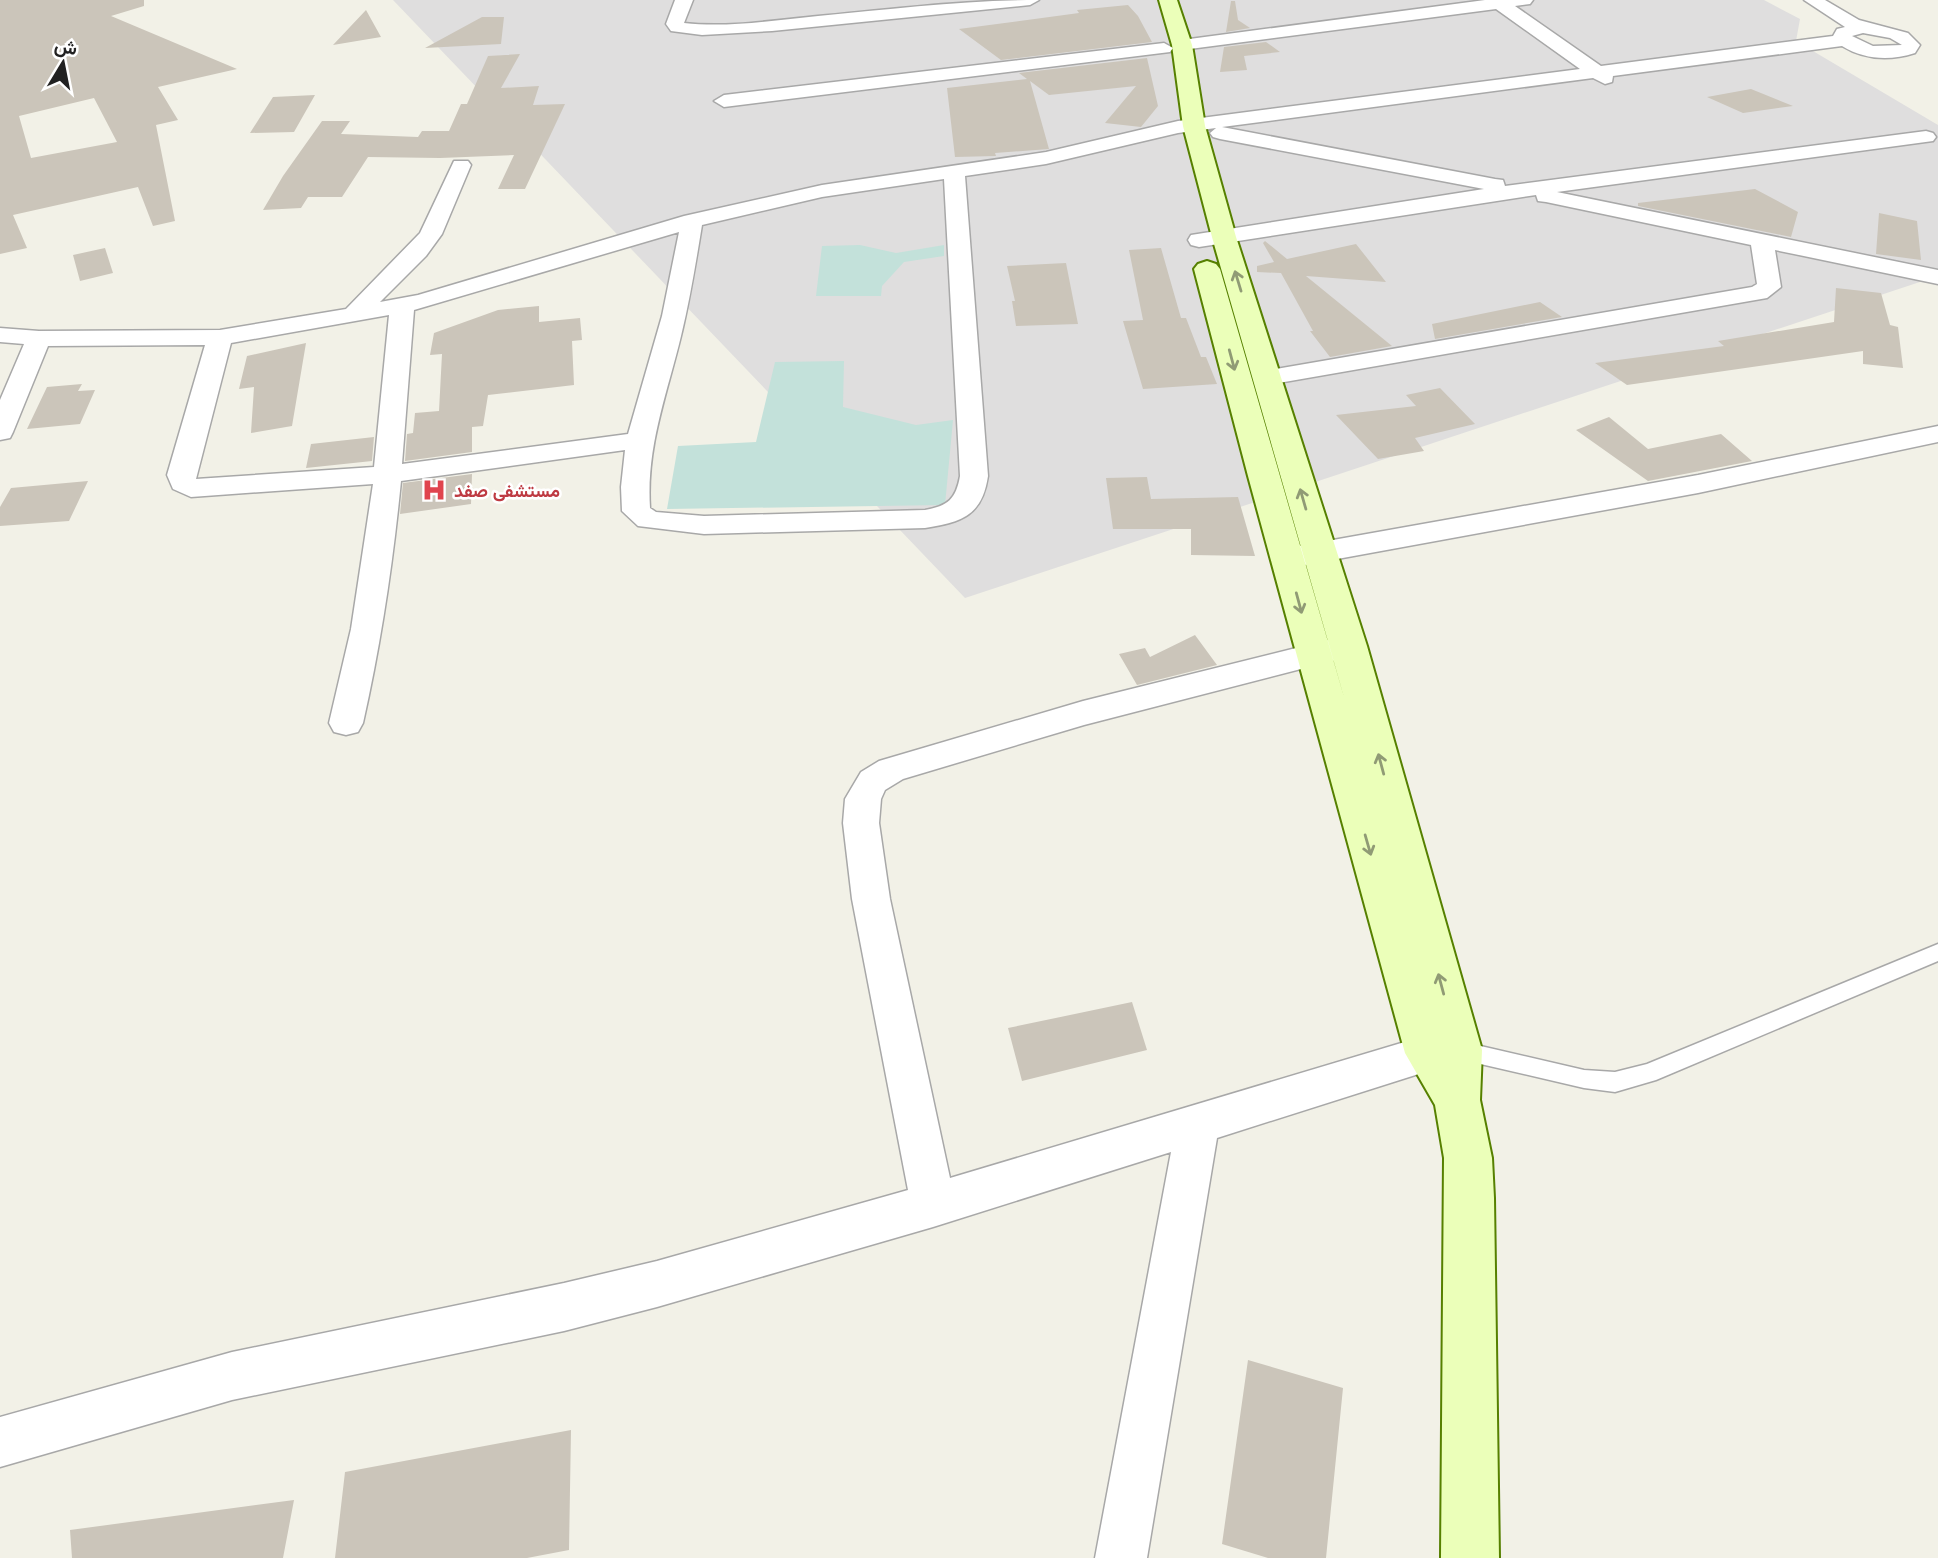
<svg xmlns="http://www.w3.org/2000/svg" width="1938" height="1558" viewBox="0 0 1938 1558" font-family="'Noto Sans',Vazirmatn,sans-serif">
  <style>
    .residential { fill: #dfdede }
    .wetland { fill: #c3e1da }
    .building { fill: #cbc5ba; fill-rule: evenodd }
    .lines { fill: none; stroke-linecap: round; stroke-linejoin: round }
    .lane-casing { stroke: #a8a8a8; stroke-width: 3 }
    .street-casing { stroke: #a8a8a8; stroke-width: 3 }
    .secondary-casing { stroke: #568000; stroke-width: 4 }
    .lane { fill: #fff; fill-rule: evenodd }
    .street { fill: #fff; fill-rule: evenodd }
    .secondary { fill: #ebffb9; fill-rule: evenodd }
    .oneway { stroke: #909b75 }
    .labels { text-anchor: middle; dominant-baseline: central; stroke-width: 5; stroke-linejoin: round; paint-order: stroke }
    .health-label { font-size: 18px; font-weight: bold; fill: #be3a42; stroke: #fff; text-anchor: start }
  </style>
  <rect width="100%" height="100%" fill="#f2f1e7"/>
  <path class="residential" d="M393 0H1764L1800 19 1796 41 1938 125V276L965 598Z"/>
  <path class="wetland" d="M860 245 896 253 944 245V256L904 262 882 286 881 296H816L822 246Z
    M844 361 843 407 916 425 953 420 945 505 667 509 678 446 756 442 775 362Z"/>
  <path class="building" d="M0 0H144V6L111 16 237 69 158 87 178 120 156 125 175 221 153 226 138 187 13 215 27 248 0 254ZM94 98 117 142 31 158 19 116Z
    M1231 1H1235L1238 20 1250 28 1226 32Z
    M1128 5 1138 16 1152 42 1001 60 959 29 1079 13 1077 10Z
    M366 10 381 37 333 45Z
    M482 17H504L501 44 425 48Z
    M1266 42 1280 52 1244 56 1247 70 1220 72 1224 47Z
    M520 54 501 88 539 86 533 105 565 104 525 189H498L514 155 440 158 368 157 342 197H308L301 208 263 210 283 176 322 121H350L341 134 418 137 422 131H449L461 104H467L488 56Z
    M1147 58 1158 106 1141 127 1105 123 1136 86 1049 95 1030 81 1049 149 995 153 996 156 955 157 947 88 1027 79 1019 73Z
    M1751 89 1793 106 1743 113 1707 97Z
    M315 95 294 132 250 133 273 97Z
    M1755 189 1798 212 1791 237 1638 206V203Z
    M1879 213 1917 221 1921 260 1876 254Z
    M1265 241 1287 259 1356 244 1386 282 1306 276 1392 346 1330 357 1310 331H1313L1281 273 1257 272V266L1274 262 1263 243Z
    M105 248 113 273 80 281 73 255Z
    M1161 248 1181 318H1186L1201 357H1206L1217 384 1143 389 1123 321 1143 320 1129 250Z
    M1066 263 1078 324 1016 326 1012 301H1015L1007 266Z
    M1836 288 1881 293 1890 325 1898 327 1903 368 1863 364V351L1627 385 1595 363 1724 346 1718 341 1834 322Z
    M1540 302 1562 317 1435 339 1432 324Z
    M539 306V322L580 318 582 340 572 341 574 385 488 395 483 426 472 427V452L405 461 407 434 413 433 415 413 439 411 442 354 430 355 434 333 498 310Z
    M306 343 292 426 251 433 254 387 239 389 247 356Z
    M82 384 78 391 95 390 80 424 27 429 47 387Z
    M1440 388 1475 424 1415 438 1424 451 1378 459 1336 415 1416 406 1406 395Z
    M1609 417 1648 449 1721 434 1752 461 1648 481 1576 430Z
    M374 437 372 461 306 468 311 444Z
    M472 474 471 504 400 514 403 483Z
    M1147 477 1151 499 1238 497 1255 556 1191 555V529H1113L1106 478Z
    M88 481 69 521 0 526V507L11 488Z
    M1195 635 1217 665 1137 685 1119 654 1145 648 1150 657Z
    M1132 1002 1147 1050 1022 1081 1008 1028Z
    M1248 1360 1343 1388 1326 1558H1268L1222 1544Z
    M571 1430 569 1550 527 1558H335L345 1472Z
    M294 1500 283 1558H72L70 1530Z"/>
  <g class="lines">
    <g class="lane-casing">
      <path id="lane" d="M1938 944V961L1656 1080 1615 1092 1584 1088 1459 1059 1452 1056 1449 1050 1452 1044 1459 1041 1584 1070 1615 1072 1647 1064Z"/>
    </g>
    <g class="street-casing">
      <path id="street" d="M675 0H693L684 23C728 28 775 20 818 16 892 9 965 0 1039 0L1030 5 772 31 702 35 671 31 666 24Z
        M1485 0H1533L1530 4 1515 6 1601 66 1833 36 1837 29 1845 27 1804 0H1825L1859 20 1908 33 1920 45 1915 53C1890 61 1865 60 1842 46L1613 76 1612 82 1605 84 1593 78 1222 127 1495 179 1503 180 1505 186 1926 131 1933 133 1936 137 1933 141 1557 192 1938 270V284L1775 250 1781 287 1767 298 1267 385 1258 382 1254 377 1258 372 1752 287 1757 284 1751 245 1546 202 1538 201 1536 195 1199 247 1191 245 1188 240 1191 235 1484 189 1220 139 1213 137 1210 133 1216 128 1178 133 1046 164 965 176 988 476C982 516 962 522 925 528L704 534 638 526 622 511 621 487 625 450 401 481C393 563 381 643 363 723L358 732 346 735 334 732 329 723 351 629 373 484 191 497 173 489 167 475 205 345 48 346 13 432 10 438 0 440V400L24 344 0 342V328L39 331 220 330 346 309 420 233 454 161H468L471 165 442 234 426 256 380 302 418 295 684 216 822 185 1046 152 1178 121 1580 69 1496 9 1182 50 1173 45 1182 40ZM1863 33 1890 38 1902 45 1873 46 1852 36ZM944 179 960 476C956 499 948 506 925 510L704 516 656 512 650 508C646 447 667 394 681 336 690 299 696 262 702 225L822 197ZM679 232 662 316 628 434 402 464 414 310ZM389 315 374 467 196 479 231 343Z
        M1164 43 1173 48 1170 52 724 107 714 101 724 95Z
        M1938 426V442L1698 493 1288 568 1277 565 1273 558 1277 551 1288 548 1698 475Z
        M1344 636 1355 639 1360 647 1355 655 1084 725 903 779 885 790 881 799 879 823 890 899 950 1178 1428 1035 1455 1032 1470 1037 1476 1050 1470 1063 1455 1068 1428 1071 1217 1138 1147 1558H1095L1171 1152 933 1227 657 1307 564 1331 232 1400 0 1467V1417L232 1352 564 1283 657 1261 908 1190 852 899 843 823 845 799 861 772 879 761 1083 701Z"/>
    </g>
    <g class="secondary-casing">
      <path id="secondary" d="M1159 0H1177L1192 45 1205 126 1236 237 1367 646 1482 1050 1480 1100 1492 1158 1494 1198 1499 1558H1441L1444 1158 1435 1105 1405 1053 1248 476 1194 269 1198 264 1207 261 1216 264 1220 269 1346 704 1212 237 1183 126 1172 45Z"/>
    </g>
    <use href="#lane" class="lane"/>
    <use href="#street" class="street"/>
    <use href="#secondary" class="secondary"/>
  </g>
  <defs><path id="oneway-shaft" d="M-6 0H5M1.5-3L5.5 0L1.5 3" fill="none" stroke-width="1.6" stroke-linecap="round" stroke-linejoin="round" transform="scale(1.75)"/></defs>
  <g class="oneway">
    <use href="#oneway-shaft" transform="translate(1238 281) rotate(-107)"/>
    <use href="#oneway-shaft" transform="translate(1232 360) rotate(75)"/>
    <use href="#oneway-shaft" transform="translate(1303 499) rotate(-106)"/>
    <use href="#oneway-shaft" transform="translate(1299 603) rotate(75)"/>
    <use href="#oneway-shaft" transform="translate(1381 764) rotate(-105)"/>
    <use href="#oneway-shaft" transform="translate(1368 845) rotate(74)"/>
    <use href="#oneway-shaft" transform="translate(1441 984) rotate(-105)"/>
  </g>
  <defs>
    <g id="hospital-bare" transform="scale(1.89)"><path d="M-5-5h3v3.5h4V-5h3V5h-3V1.5h-4V5h-3Z" fill="#e0444e" stroke="#fff" stroke-width="2.5" paint-order="stroke"/></g>
  </defs>
  <g fill-rule="evenodd">
    <use href="#hospital-bare" x="434" y="490"/>
  </g>
  <g class="labels">
    <g class="health-label">
      <text x="454" y="490">مستشفى صفد</text>
    </g>
  </g>
  <g transform="translate(63 63) rotate(10)" stroke="#ffffff" stroke-width="5" paint-order="stroke">
  <path d="M0-5L12 26L0 18L-12 26Z" fill="#212121"/>
  <text y="-10" font-size="19" font-weight="bold" text-anchor="middle" fill="#212121">ش</text>
  </g>
</svg>
